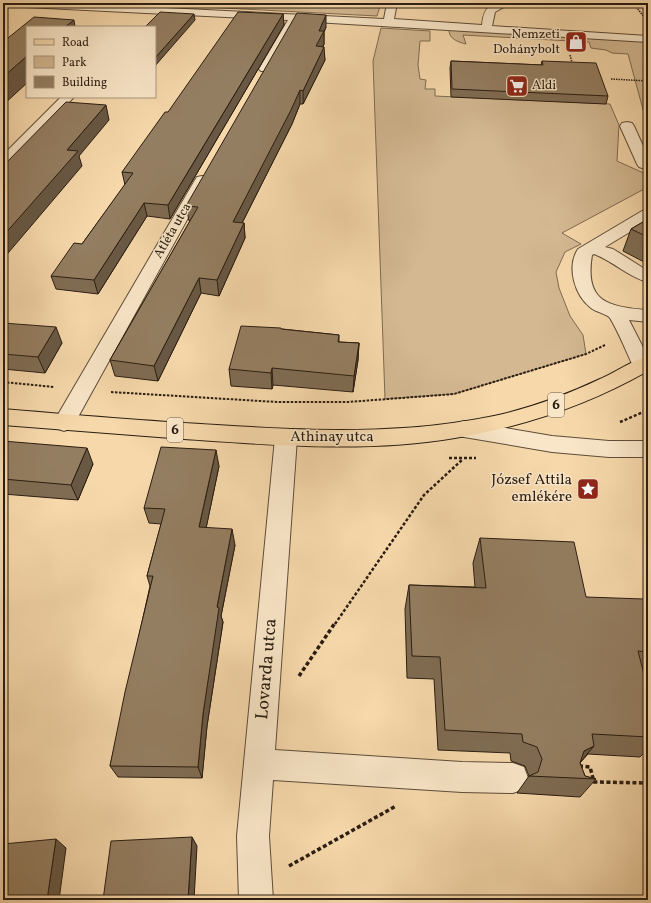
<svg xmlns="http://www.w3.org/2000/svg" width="651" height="903" viewBox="0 0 651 903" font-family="Vollkorn,serif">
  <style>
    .green { fill: #d3b891; stroke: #7e6a51 }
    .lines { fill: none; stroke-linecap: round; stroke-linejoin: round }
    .minor-casing { stroke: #5d4c38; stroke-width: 2 }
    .major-casing { stroke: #2a1d11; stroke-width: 2 }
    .path-far3 { stroke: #2a1d11; stroke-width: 1.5; stroke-dasharray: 1.5 1; stroke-linecap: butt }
    .path-far2 { stroke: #2a1d11; stroke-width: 2; stroke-dasharray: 2.5 1.5; stroke-linecap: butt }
    .path-far1 { stroke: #2a1d11; stroke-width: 2.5; stroke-dasharray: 3 2; stroke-linecap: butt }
    .path { stroke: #2a1d11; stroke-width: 3.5; stroke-dasharray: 4 2.5; stroke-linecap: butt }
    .minor { fill: #f9e6c8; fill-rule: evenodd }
    .major { fill: #f6d8ab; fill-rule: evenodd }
    .wall { fill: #7f6c53; stroke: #2a1d11 }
    .shaded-wall { fill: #685844; stroke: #2a1d11 }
    .building { fill: #947e61; stroke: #2a1d11 }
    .labels { text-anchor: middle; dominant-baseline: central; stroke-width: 3; stroke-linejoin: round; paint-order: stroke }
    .far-poi-label { font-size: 13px; fill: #2a1d11; stroke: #f9e6c8; text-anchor: end }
    .far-street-label { font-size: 13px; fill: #2a1d11; stroke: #f9e6c8 }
    .shield { fill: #f9e6c8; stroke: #685948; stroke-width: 1 }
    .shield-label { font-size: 14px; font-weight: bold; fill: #2a1d11 }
    .street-label { font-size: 15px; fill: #2a1d11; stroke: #f9e6c8 }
    .poi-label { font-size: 15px; fill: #2a1d11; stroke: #f9e6c8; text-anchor: end }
    .near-street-label { font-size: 18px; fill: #2a1d11; stroke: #f9e6c8 }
  </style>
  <rect width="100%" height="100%" fill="#f6d8ab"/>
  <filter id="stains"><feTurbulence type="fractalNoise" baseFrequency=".005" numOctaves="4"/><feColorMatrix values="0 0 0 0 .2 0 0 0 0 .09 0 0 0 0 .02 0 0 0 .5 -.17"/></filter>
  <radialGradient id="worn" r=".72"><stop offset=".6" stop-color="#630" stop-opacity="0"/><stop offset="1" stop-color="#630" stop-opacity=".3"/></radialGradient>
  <path class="green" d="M127 3H381L377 16Z
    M381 28 430 31V41H420L418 65 420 79 426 80 425 89H435V96L610 104 619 125 617 161 648 175V187L562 233 581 244 565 252 556 272 559 288 570 316 583 335 586 354 454 394 385 399 373 61Z
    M449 30 648 42V128L628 54 612 53 606 50 591 48 589 42 463 35 466 44C458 42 449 39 449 30Z"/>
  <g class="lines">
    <g class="minor-casing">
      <path id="minor" d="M3 3H66L384 19 387 3H397L394 19 482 25C484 4 492 3 511 3L495 12 492 26 648 36V42L298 21 271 69 269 71H261L259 69 288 20 6 6 3 5Z
        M61 97H74L8 166 3 167V155Z
        M627 122 632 123 634 126 648 157V170L639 167 637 164 620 126 622 123Z
        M202 176 207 177 209 180 72 428 64 431 56 428 53 423 56 418 195 180 197 177Z
        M648 209V221L605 247 613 249 648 271V282C628 277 613 261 594 254L592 255C584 303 609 307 648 310V322L629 320 648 357V371L643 373 636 371 633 366C626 351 619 333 610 318 607 314 596 312 591 308 575 296 566 267 578 249L642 211Z
        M464 421 552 436 609 441H648V457H609L552 452 464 437 456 435 453 429 456 423Z
        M286 430 294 432 297 438 275 750 462 762 513 763 524 767 528 778 524 789 513 793 462 792 273 780 269 836 273 900H239L237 836 275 438 278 432Z"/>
    </g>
    <g class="major-casing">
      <path id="major" d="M648 356V371C588 405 523 427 455 438 367 453 273 445 184 439 124 434 63 430 3 425V409C74 415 146 421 217 425 310 431 403 435 494 416 531 408 566 395 600 379 616 372 631 361 648 356Z"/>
    </g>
    <path class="path-far3" d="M633 3 645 18
      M570 55 573 66
      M611 79 648 81"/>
    <path class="path-far2" d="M3 382 54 387
      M111 392 277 402H348L454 394 586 354 605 345"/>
    <path class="path-far1" d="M620 422 648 410
      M449 458H476
      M335 624 424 495 463 459"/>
    <path class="path" d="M299 676 335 623
      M579 766 590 767 594 782 648 783
      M289 866 396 806"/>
    <use href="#minor" class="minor"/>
    <use href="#major" class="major"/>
  </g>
  <path class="wall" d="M283 14 284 25 170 219 147 216 98 294 56 289 51 276 82 244 125 185 122 172Z
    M326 27 324 32V44L323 47 325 60 303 104H300L292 124 242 223H244L245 238 219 296 201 293 158 381 115 376 110 360 190 221H189L186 206Z
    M451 61 541 65 542 61 608 96 606 104 451 97 450 68Z
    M648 219V264L623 251 631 229Z
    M3 323 62 343 45 373 3 369Z
    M282 329 339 335V342L359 343 358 360 353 392 273 385 272 389 231 386 229 369Z
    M3 437 5 441 93 464 78 500 3 494Z
    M219 466 206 528 235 545 221 616 223 622 207 726 202 778 118 777 110 766 150 586 147 576 161 524 149 523 144 508Z
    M480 538 586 597 648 612V666L643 672 648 690V749L640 757 588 754 580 763 585 776 596 779 580 797 517 793 529 776 525 766 511 761 510 753 438 750 434 679 407 678 405 609 409 585 475 587 473 563Z"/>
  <path class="shaded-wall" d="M194 14 195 20 155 66V58Z
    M283 14 284 25 170 219 168 205Z
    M326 15V27L324 32V44L316 59V46L319 31Z
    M74 20 75 27H65Z
    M3 34 8 49 3 54Z
    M324 47 325 60 303 104V91Z
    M27 56V83L3 105V77Z
    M300 90V104L292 124 235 237 233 222Z
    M106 105 109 120 79 156 82 166 3 259V236L67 150Z
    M144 203 147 216 98 294 94 280Z
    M244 223 245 238 219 296 217 280Z
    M199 278 201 293 158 381 154 366Z
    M56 327 62 343 45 373 38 357Z
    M359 343 358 360 353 392 354 376Z
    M272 368 273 385 272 389 271 373Z
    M87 448 93 464 78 500 71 485Z
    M216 450 219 466 203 543 199 527Z
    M232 529 235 545 221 616 223 622 207 726 202 778 198 767 203 714 217 607Z
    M594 746 578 765 584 751Z
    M192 837 197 846 194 900H188Z
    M56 839 66 848 59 900H47Z"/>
  <path class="building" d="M160 12 194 14 155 58V27H145Z
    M238 12 283 14 168 205 144 203 94 280 51 276 74 243 82 244 133 173 122 172 165 112H168Z
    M297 13 326 15 319 31H324L316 46 324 47 303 91 300 90 291 110 233 222 244 223 217 280 199 278 154 366 110 360 198 207 186 206Z
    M34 17 74 20 65 27H27V56L3 77V42Z
    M451 61 543 65 542 61 596 63 608 96 452 89Z
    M66 102 106 105 67 150 78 151 3 236V166Z
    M648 219V237L631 229Z
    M3 323 56 327 38 357 3 354Z
    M241 326 281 328V329L339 335 338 342 359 343 354 376 272 368 271 373 229 369Z
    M3 441 87 448 71 485 3 479Z
    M161 447 216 450 199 527 232 529 217 607 219 608 203 714 198 767 110 766 125 692 153 576H147L165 509 144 508Z
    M480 538 574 542 586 597 644 599 648 612V652L638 651 648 690V737L592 734 594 746 584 751 580 763 585 776 596 779 529 776 538 772 542 759 537 747 523 742 522 734 445 730 440 657 412 656 409 585 486 588Z
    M192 837 188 900H103L111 841Z
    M56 839 47 900H3V844Z"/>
  <defs>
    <g id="shop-square" transform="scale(1.15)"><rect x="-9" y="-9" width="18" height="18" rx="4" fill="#8f2418" stroke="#f9e6c8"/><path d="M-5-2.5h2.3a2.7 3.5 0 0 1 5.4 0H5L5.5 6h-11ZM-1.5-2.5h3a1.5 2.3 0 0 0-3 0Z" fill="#fff"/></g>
    <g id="supermarket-square" transform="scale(1.15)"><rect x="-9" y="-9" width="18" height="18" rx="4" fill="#8f2418" stroke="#f9e6c8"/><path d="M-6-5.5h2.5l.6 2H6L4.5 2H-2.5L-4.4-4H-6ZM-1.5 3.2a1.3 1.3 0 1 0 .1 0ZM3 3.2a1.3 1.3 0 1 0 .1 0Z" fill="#fff"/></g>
    <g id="sight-square" transform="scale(1.15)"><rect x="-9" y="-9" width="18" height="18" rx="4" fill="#8f2418" stroke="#f9e6c8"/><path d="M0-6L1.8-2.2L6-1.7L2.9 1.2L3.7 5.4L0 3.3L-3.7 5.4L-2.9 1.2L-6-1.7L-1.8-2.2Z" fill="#fff"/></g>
  </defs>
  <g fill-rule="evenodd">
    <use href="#shop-square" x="576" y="42"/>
    <use href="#supermarket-square" x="517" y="86"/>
    <use href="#sight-square" x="588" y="489"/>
  </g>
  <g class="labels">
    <g class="far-poi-label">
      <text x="560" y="35">Nemzeti<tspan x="560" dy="15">Dohánybolt</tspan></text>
      <text x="532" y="86" text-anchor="start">Aldi</text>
    </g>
    <g class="far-street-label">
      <text transform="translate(173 231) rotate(-60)">Atléta utca</text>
    </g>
    <g class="shield">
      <rect x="548" y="393" width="16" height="24" rx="3"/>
      <rect x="167" y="418" width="16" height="24" rx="3"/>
    </g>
    <g class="shield-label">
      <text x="556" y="405">6</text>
      <text x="175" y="430">6</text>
    </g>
    <g class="street-label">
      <text x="332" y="437">Athinay utca</text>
    </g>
    <g class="poi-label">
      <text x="572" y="480">József Attila<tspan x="572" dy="17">emlékére</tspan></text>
    </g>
    <g class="near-street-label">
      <text transform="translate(267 669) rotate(-85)">Lovarda utca</text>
    </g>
  </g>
  <rect width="651" height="903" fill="none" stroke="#f6d8ab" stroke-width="16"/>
  <rect x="4" y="4" width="643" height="895" fill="none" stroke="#2a1d11" stroke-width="2"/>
  <rect x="8" y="8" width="635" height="887" fill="none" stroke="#2a1d11"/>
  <rect x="26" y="26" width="130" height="72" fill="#f9e6c8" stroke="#a6967f"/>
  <rect x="34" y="39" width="20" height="6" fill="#f6d8ab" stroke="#a6967f"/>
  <text x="62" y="46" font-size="12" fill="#2a1d11">Road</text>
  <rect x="34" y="56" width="20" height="12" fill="#d3b891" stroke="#a6967f"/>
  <text x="62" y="66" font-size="12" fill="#2a1d11">Park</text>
  <rect x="34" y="76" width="20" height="12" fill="#947e61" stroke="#a6967f"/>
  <text x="62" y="86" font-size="12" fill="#2a1d11">Building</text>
  <rect width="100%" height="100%" filter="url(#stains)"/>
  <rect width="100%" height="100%" fill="url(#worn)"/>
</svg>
